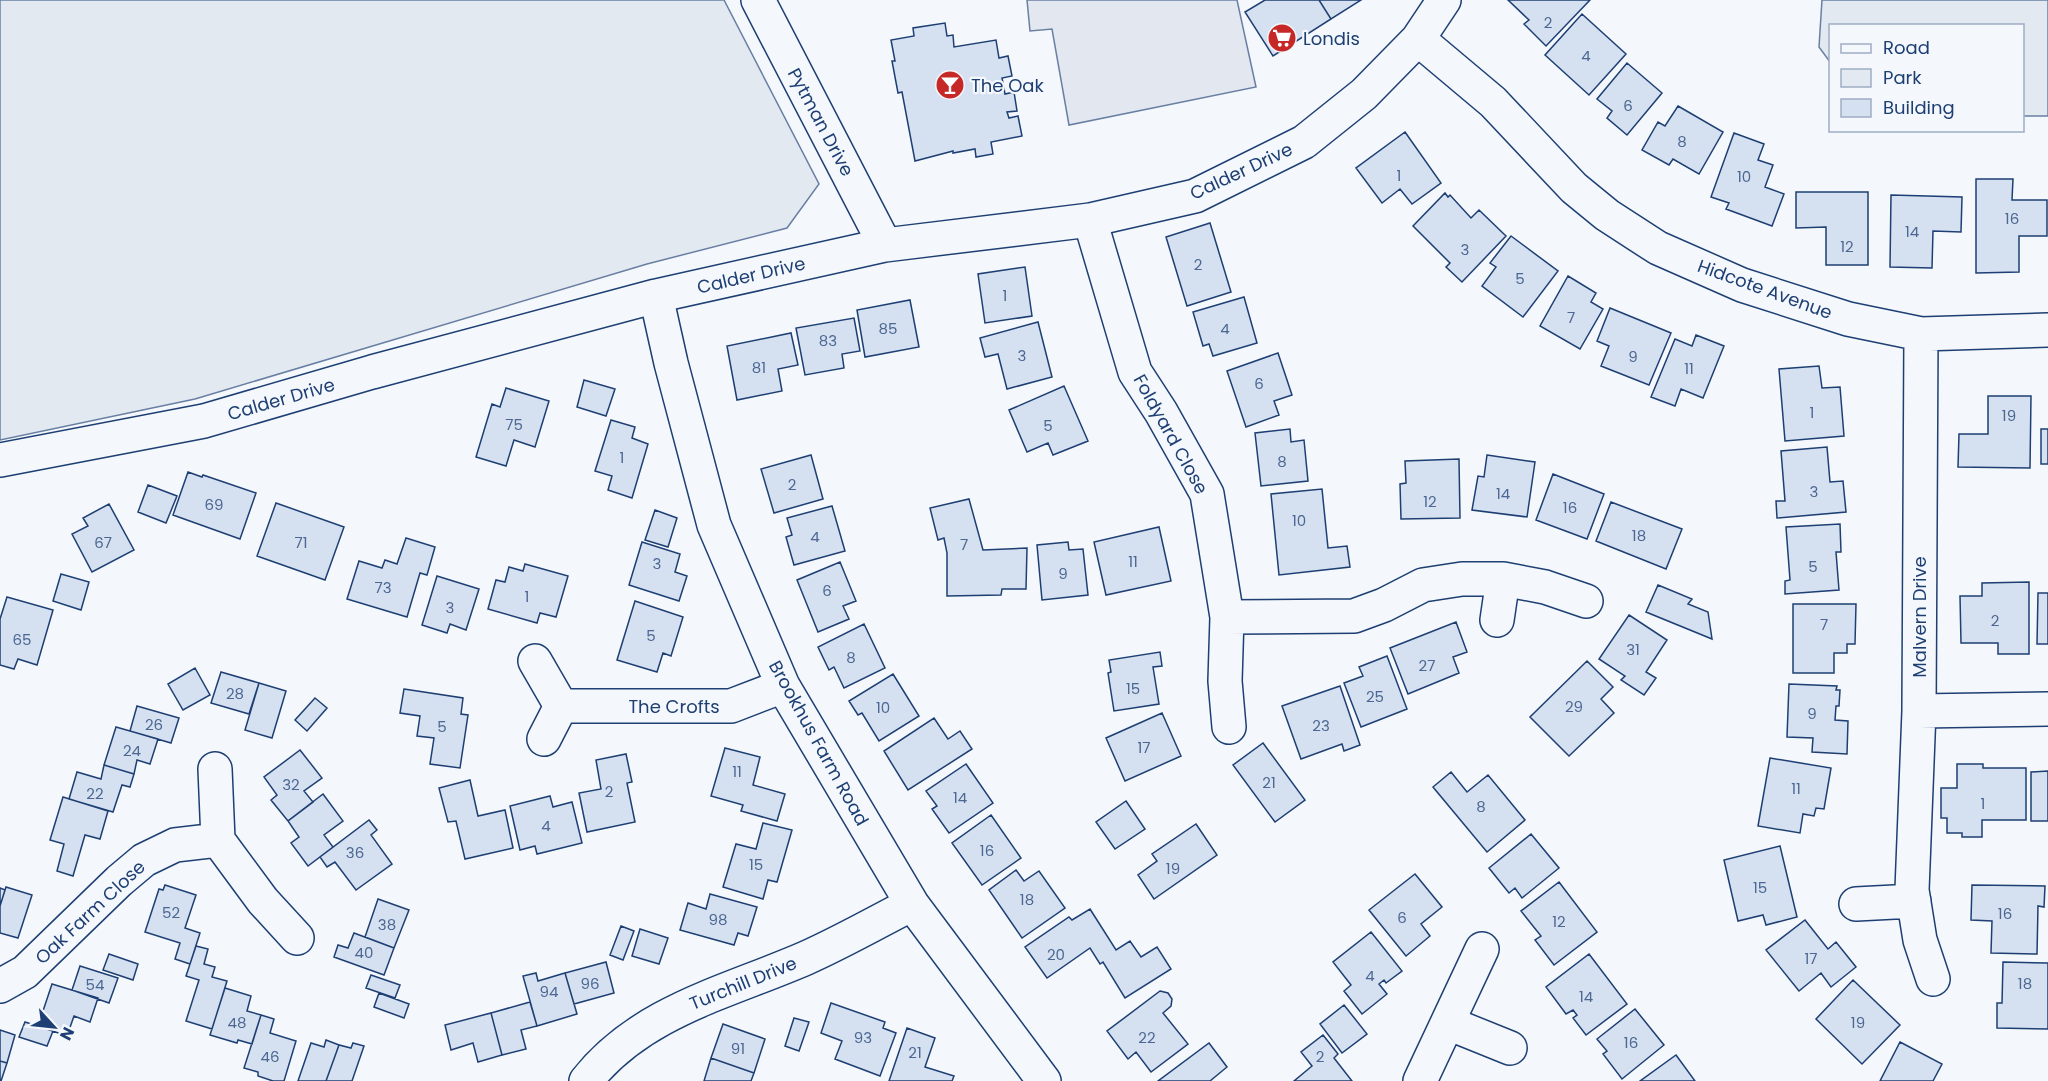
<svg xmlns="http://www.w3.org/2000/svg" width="2048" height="1081" viewBox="0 0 2048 1081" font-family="Poppins,sans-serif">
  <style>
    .green { fill: #e3e9f0; stroke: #687fa3; stroke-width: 1.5 }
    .parking { fill: #e3e8f0; stroke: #687fa3; stroke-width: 1.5 }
    .building { fill: #d5e0f0; stroke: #1d3f73; stroke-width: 1.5 }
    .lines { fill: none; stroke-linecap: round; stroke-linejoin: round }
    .minor-casing { stroke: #1d3f73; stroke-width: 36 }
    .minor { stroke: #f4f7fb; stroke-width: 33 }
    .labels { text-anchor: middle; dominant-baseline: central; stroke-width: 4.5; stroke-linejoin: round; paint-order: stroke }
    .number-label { font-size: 15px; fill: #4b6792 }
    .poi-label { font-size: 18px; fill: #1d3f73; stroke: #f4f7fb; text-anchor: start }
    .street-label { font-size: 18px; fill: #1d3f73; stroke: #f4f7fb }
  </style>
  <rect width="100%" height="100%" fill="#f4f7fb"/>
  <path class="green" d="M0 0H724L819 184 787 228 647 264 195 399 0 440Z
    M1822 0H2048V116H2023L2022 26H1830V62L1819 47Z"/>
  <path class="parking" d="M1027 0H1237L1256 87 1069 125 1052 29 1030 31Z"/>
  <path class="building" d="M1265 0H1319L1331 19 1273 56 1245 12Z
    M1319 0H1361L1331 19Z
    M1508 0H1590L1546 46 1524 24 1529 20Z
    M1582 14 1626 54 1589 95 1545 55Z
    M945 23 947 36 953 35 954 47 996 40 999 58 1008 56 1012 76 1002 78 1005 94 1014 92 1017 111 1007 112 1009 118 1018 116 1022 136 991 142 993 154 976 157 975 149 953 153V151L915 161 902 92 898 93 892 61H895L891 40 914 36 913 28Z
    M1627 63 1662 93 1627 135 1607 118 1612 111 1597 99Z
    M1678 106 1723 132 1699 174 1673 159 1669 165 1642 150 1658 122 1665 126Z
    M1405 132 1441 183 1412 204 1400 189 1382 203 1356 168Z
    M1734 133 1764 144 1758 160 1773 165 1765 187 1784 194 1772 226 1726 209 1729 203 1711 197Z
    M1976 179H2013L2012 200H2047V236H2019V272L1976 273Z
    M1796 192H1868V265H1826V227L1796 228Z
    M1445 193 1448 197 1450 195 1471 218 1479 210 1506 236 1462 282 1446 267 1450 263 1413 226Z
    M1891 195 1962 197 1961 232 1933 231 1932 268 1890 267Z
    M1210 223 1231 292 1187 306 1166 237Z
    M1511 236 1558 271 1523 317 1482 286 1496 267 1490 263Z
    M1025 267 1032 316 985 323 978 274Z
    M1568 276 1596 293 1591 302 1603 309 1580 349 1540 326Z
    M1244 297 1257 343 1213 356 1209 344 1203 346 1193 312Z
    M910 300 919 347 865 357 857 310Z
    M1610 308 1671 333 1649 385 1601 366 1609 346 1597 341Z
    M854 318 860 351 842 354 844 368 805 375 796 328Z
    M1038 322 1052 377 1007 389 998 354 985 357 980 338Z
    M791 333 798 365 778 369 782 391 737 400 727 346Z
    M1696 335 1724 346 1703 398 1681 389 1675 406 1651 397 1675 339 1692 346Z
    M1278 353 1292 395 1274 401 1279 415 1246 427 1227 371Z
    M1819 366 1822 388 1840 387 1844 436 1785 441 1779 369Z
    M584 380 615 389 606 416 577 407Z
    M1064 386 1088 441 1053 455 1048 443 1027 452 1009 410Z
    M506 388 549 401 535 447 514 440 506 466 476 457 492 404 500 407Z
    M1988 396H2031L2030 468 1958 467 1959 434H1988Z
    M611 420 635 427 632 438 648 444 632 498 608 490 612 476 595 471Z
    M1290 429 1291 442 1304 440 1308 481 1261 486 1255 433Z
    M2041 429H2048V464H2041Z
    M1827 447 1830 482 1843 481 1846 512 1777 518 1776 501H1785L1781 451Z
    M811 455 823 499 774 513 761 469Z
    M1487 455 1535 462 1527 517 1472 510 1478 476 1484 477Z
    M1459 459 1460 518 1401 519 1400 484 1406 483 1405 461Z
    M188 472 202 477 203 475 256 493 240 539 173 515Z
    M1553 474 1604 494 1587 539 1536 520Z
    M148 485 177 496 166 523 138 512Z
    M1322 489 1328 548 1347 546 1350 567 1279 575 1271 494Z
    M969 499 983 550 1027 548 1026 589H1002L1001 595 947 596V553L944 538 938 540 930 508Z
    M1611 502 1682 529 1666 569 1596 541Z
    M276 503 344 527 325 580 257 556Z
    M109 504 134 550 92 572 72 534 88 526 83 518Z
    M832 506 845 551 794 565 786 537 792 535 787 518Z
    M655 510 677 518 668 547 645 540Z
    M1840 524 1841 552H1836L1839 590 1785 594V581L1790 580 1786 527Z
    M1159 527 1171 581 1106 595 1094 542Z
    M406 538 435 547 427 575 420 573 407 617 347 599 359 561 382 568 385 560 397 564Z
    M642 542 680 554 675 572 687 576 679 601 629 585Z
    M1068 542 1069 550 1083 549 1088 595 1042 600 1037 545Z
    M840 562 856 601 843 606 849 619 818 632 797 580Z
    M525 564 568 576 556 617 540 613 537 623 488 609 496 580 505 582 509 567 523 571Z
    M61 574 89 582 81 610 53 601Z
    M437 576 479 589 466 630 450 624 447 633 422 625Z
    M2029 582V654H1998V643H1961L1960 596H1982V583Z
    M1658 585 1692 599 1688 604 1708 612 1712 639 1646 612Z
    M2038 593H2048V644H2037Z
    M7 597 53 610 37 665 18 659 14 669 0 665V619Z
    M635 601 683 617 671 656 663 653 657 672 617 660Z
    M1793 604H1856L1855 644H1847V653H1834V673H1793Z
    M1629 615 1667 640 1646 672 1656 678 1644 695 1621 680 1625 676 1599 659Z
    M1456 622 1467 652 1453 657 1459 673 1408 694 1390 648Z
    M864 624 885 668 844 688 834 667 829 670 818 647Z
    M1160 652 1162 666 1153 667 1159 704 1114 711 1108 673 1111 672 1109 660Z
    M1387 656 1407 709 1361 727 1344 683 1363 676 1359 667Z
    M1587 661 1613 687 1601 699 1614 713 1569 756 1530 717Z
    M195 668 210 695 183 710 168 684Z
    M221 672 259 683 249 714 211 703Z
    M893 674 919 716 879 741 862 713 858 715 849 701Z
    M259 683 286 691 272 738 245 730Z
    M1789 684 1837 686 1836 690H1840L1839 706H1836L1835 720 1848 721 1847 754 1812 752 1813 738 1787 737Z
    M1340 686 1360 745 1344 751 1342 744 1301 759 1282 706Z
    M404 689 463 698 461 714 468 715 460 768 430 764 434 738 417 736 420 716 400 713Z
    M315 698 327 708 307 731 295 720Z
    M137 706 179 718 171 743 130 731Z
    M1162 713 1181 756 1125 781 1106 738Z
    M934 718 948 739 960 731 972 749 908 790 884 751Z
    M116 727 158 739 150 764 137 760 134 774 104 765Z
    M1263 743 1305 800 1275 822 1233 765Z
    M725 748 760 757 753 785 785 794 777 821 741 811 743 805 711 796Z
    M300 750 322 778 304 791 313 802 288 821 271 800 277 795 264 777Z
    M626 754 632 782 627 783 635 822 587 832 579 793 601 789 596 760Z
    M1770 758 1831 768 1824 809 1816 808 1814 816 1803 814 1800 833 1758 826Z
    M966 764 993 803 949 833 932 809 937 806 926 791Z
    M1957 764H1983V768H2026V820H1982V837H1962V833H1947V818H1941V788H1957Z
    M104 765 134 774 130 787 122 785 113 812 69 799 77 772 101 779Z
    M2048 771V821H2031V772Z
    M1451 772 1467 792 1488 775 1525 820 1487 852 1433 787Z
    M470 780 478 816 505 810 513 848 465 859 456 821 448 822 439 788Z
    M323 794 343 821 324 835 333 847 308 866 291 843 299 837 288 821Z
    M550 796 553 807 572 802 582 843 537 854 535 846 520 850 510 806Z
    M63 797 108 811 100 839 85 835 73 876 57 871 64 844 50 840Z
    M1126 801 1145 829 1115 849 1096 822Z
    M991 815 1021 858 982 885 952 843Z
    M369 820 377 830 371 835 392 864 356 890 335 862 327 867 320 857Z
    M763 823 792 830 777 882 768 880 763 899 723 887 736 844 756 849Z
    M1196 824 1217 855 1154 899 1138 875 1157 861 1152 854Z
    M1531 834 1559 868 1522 898 1515 888 1509 893 1489 868Z
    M1780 846 1797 917 1766 925 1763 915 1738 921 1724 860Z
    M1016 870 1024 881 1039 871 1065 908 1022 938 989 890Z
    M1415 874 1442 907 1421 924 1430 936 1406 956 1369 910Z
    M1559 882 1597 932 1554 965 1535 940 1541 936 1521 911Z
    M165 885 196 895 185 928 200 933 190 964 175 959 180 943 145 932 159 889 163 890Z
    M1972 885 2045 886 2044 907 2038 906 2037 954 1991 953 1992 921 1971 920Z
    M6 887 32 895 18 938 0 933V906Z
    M0 888 5 890 0 906Z
    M710 894 757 907 748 936 738 933 734 945 680 930 688 903 706 909Z
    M378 899 409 910 394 948 365 937Z
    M1090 909 1116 950 1130 941 1141 957 1157 947 1171 969 1125 998 1103 962 1100 964 1090 948 1047 978 1025 947 1069 917 1072 920Z
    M1805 920 1828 949 1836 942 1856 967 1831 987 1821 973 1799 991 1766 950Z
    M621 926 634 931 623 960 610 955Z
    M640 929 668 938 659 964 632 956Z
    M1371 932 1402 971 1386 983 1384 980 1379 984 1387 994 1362 1014 1344 991 1351 985 1333 962Z
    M354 933 394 948 384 975 334 957 338 945 348 948Z
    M196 946 208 949 204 964 215 967 212 977 227 981 212 1029 186 1021 199 980 186 976Z
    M109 954 138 964 133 980 103 970Z
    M1589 954 1627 1004 1586 1035 1573 1018 1577 1015 1573 1010 1566 1014 1546 987Z
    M606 962 614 993 574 1004 565 973Z
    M2003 962 2048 963V1029L1997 1028V1003H2002Z
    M80 966 118 978 109 1003 72 990Z
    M536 973 538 981 565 973 577 1014 537 1026 523 976Z
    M371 975 400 985 395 998 366 988Z
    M1853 980 1900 1025 1862 1064 1816 1019Z
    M52 984 98 998 90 1022 74 1016 67 1036 38 1026Z
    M225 988 251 996 247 1011 261 1015 252 1044 238 1040 237 1043 210 1035Z
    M1160 991 1168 993 1172 999 1171 1006 1163 1013 1188 1044 1151 1072 1136 1052 1128 1059 1107 1031Z
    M379 993 409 1004 404 1018 374 1007Z
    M530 1002 537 1026 521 1030 526 1049 502 1055 491 1013Z
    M831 1003 885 1022 883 1028 896 1033 880 1076 835 1059 842 1041 821 1033Z
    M1344 1005 1367 1034 1342 1053 1320 1024Z
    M1635 1009 1664 1045 1622 1079 1603 1054 1607 1051 1597 1039Z
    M491 1013 502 1055 478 1062 473 1043 451 1050 445 1025Z
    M261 1015 274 1019 270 1033 296 1041 284 1081H273L258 1076V1072L244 1068Z
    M794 1018 809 1022 799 1051 785 1046Z
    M25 1022 53 1031 47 1046 19 1037Z
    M723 1024 765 1039 754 1073 711 1058Z
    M907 1028 935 1038 925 1067 954 1076 952 1081H889Z
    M0 1030 15 1035 7 1063 0 1061Z
    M1323 1035 1338 1054 1334 1058 1352 1081H1294L1312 1066 1301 1052Z
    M326 1040 339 1045 326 1081H298L311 1043 324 1047Z
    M1900 1042 1942 1064 1933 1081H1880Z
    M353 1043 364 1046 352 1081H326L339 1045 351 1048Z
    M1209 1043 1227 1067 1210 1081H1158Z
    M1676 1055 1695 1081H1640Z
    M711 1058 754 1073 751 1081H704Z
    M0 1061 7 1063 1 1081H0Z"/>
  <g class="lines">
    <g class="minor-casing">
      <path id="minor" d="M758 0 885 245
        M1418 39 1493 102 1574 188 1607 215 1658 248 1742 285 1848 319 1921 334 2048 330
        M1090 220 1135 372 1161 412 1207 494 1227 617 1225 681 1229 727
        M656 296 671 363 714 525 783 686 912 904 1044 1081
        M1921 334 1919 711 1912 890 1920 940 1933 979
        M0 460 204 421 372 372 656 296 885 245 1090 220 1195 196 1304 142 1364 94 1418 39 1444 0
        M1227 617 1354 616 1384 605 1423 585 1462 579H1503L1545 587 1586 601
        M1497 620 1503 579
        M535 661 561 706 544 739
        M561 706H731L783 686
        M1919 711 2048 709
        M218 840 263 901 297 938
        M1856 904 1914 901
        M0 986 25 972 119 881 144 860 175 845 218 840 215 769
        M1448 1023 1510 1048
        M586 1081C641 1011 728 992 806 958 842 942 877 922 912 904
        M1420 1081 1482 949"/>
    </g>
    <use href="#minor" class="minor"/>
  </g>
  <defs>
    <g id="supermarket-disc" transform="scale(1.5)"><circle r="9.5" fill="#c62828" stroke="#f4f7fb"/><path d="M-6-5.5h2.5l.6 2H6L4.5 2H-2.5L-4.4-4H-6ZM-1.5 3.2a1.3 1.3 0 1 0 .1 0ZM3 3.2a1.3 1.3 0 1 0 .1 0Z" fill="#fff"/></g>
    <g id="bar-disc" transform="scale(1.5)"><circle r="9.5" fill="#c62828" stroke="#f4f7fb"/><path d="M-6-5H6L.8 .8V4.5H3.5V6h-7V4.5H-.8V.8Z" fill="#fff"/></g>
  </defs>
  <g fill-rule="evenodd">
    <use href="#supermarket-disc" x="1282" y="38"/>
    <use href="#bar-disc" x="950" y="85"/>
  </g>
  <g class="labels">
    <g class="number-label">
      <text x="1548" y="22">2</text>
      <text x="1586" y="55">4</text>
      <text x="1628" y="105">6</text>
      <text x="1682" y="141">8</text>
      <text x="1399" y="175">1</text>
      <text x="1744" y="176">10</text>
      <text x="2012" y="218">16</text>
      <text x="1912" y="231">14</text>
      <text x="1847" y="246">12</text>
      <text x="1465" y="249">3</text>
      <text x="1198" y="264">2</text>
      <text x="1520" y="278">5</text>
      <text x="1005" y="295">1</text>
      <text x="1571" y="317">7</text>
      <text x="888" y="328">85</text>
      <text x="1225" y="328">4</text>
      <text x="828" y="340">83</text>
      <text x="1022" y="355">3</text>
      <text x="1633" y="356">9</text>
      <text x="759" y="367">81</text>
      <text x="1689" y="368">11</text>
      <text x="1259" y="383">6</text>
      <text x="1812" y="412">1</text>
      <text x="2009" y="415">19</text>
      <text x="514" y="424">75</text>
      <text x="1048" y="425">5</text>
      <text x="622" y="457">1</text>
      <text x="1282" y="461">8</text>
      <text x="792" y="484">2</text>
      <text x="1814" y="491">3</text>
      <text x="1503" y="493">14</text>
      <text x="1430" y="501">12</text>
      <text x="214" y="504">69</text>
      <text x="1570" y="507">16</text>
      <text x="1299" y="520">10</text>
      <text x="1639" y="535">18</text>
      <text x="815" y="536">4</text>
      <text x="103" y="542">67</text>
      <text x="301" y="542">71</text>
      <text x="964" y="544">7</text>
      <text x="1133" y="561">11</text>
      <text x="657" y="563">3</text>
      <text x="1813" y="566">5</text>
      <text x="1063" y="573">9</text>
      <text x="383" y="587">73</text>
      <text x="827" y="590">6</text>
      <text x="527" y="596">1</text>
      <text x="450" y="607">3</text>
      <text x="1995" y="620">2</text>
      <text x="1824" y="624">7</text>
      <text x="651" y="635">5</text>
      <text x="22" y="639">65</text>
      <text x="1633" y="649">31</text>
      <text x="851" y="657">8</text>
      <text x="1427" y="665">27</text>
      <text x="1133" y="688">15</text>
      <text x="235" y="693">28</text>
      <text x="1375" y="696">25</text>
      <text x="1574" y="706">29</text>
      <text x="883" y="707">10</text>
      <text x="1812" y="713">9</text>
      <text x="154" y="724">26</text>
      <text x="1321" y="725">23</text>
      <text x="442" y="726">5</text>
      <text x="1144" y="747">17</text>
      <text x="132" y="750">24</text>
      <text x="737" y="771">11</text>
      <text x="1269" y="782">21</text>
      <text x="291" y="784">32</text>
      <text x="1796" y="788">11</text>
      <text x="609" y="791">2</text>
      <text x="95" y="793">22</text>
      <text x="960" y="797">14</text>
      <text x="1983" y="803">1</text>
      <text x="1481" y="806">8</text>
      <text x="546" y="825">4</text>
      <text x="987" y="850">16</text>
      <text x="355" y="852">36</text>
      <text x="756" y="864">15</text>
      <text x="1173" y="868">19</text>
      <text x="1760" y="887">15</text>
      <text x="1027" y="899">18</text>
      <text x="171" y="912">52</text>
      <text x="2005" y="913">16</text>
      <text x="1402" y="917">6</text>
      <text x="718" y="919">98</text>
      <text x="1559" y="921">12</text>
      <text x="387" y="924">38</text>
      <text x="364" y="952">40</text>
      <text x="1056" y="954">20</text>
      <text x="1811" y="958">17</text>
      <text x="1370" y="975">4</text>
      <text x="590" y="983">96</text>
      <text x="2025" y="983">18</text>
      <text x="95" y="984">54</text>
      <text x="549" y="991">94</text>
      <text x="1586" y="996">14</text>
      <text x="237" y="1022">48</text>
      <text x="1858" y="1022">19</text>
      <text x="863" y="1037">93</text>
      <text x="1147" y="1037">22</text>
      <text x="1631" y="1042">16</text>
      <text x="738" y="1048">91</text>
      <text x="915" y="1052">21</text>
      <text x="270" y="1056">46</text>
      <text x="1320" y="1056">2</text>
    </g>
    <g class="poi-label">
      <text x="1303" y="38">Londis</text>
      <text x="971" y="85">The Oak</text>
    </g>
    <g class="street-label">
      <text transform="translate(821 122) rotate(62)">Pytman Drive</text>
      <text transform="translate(1241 171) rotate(-25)">Calder Drive</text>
      <text transform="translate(751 275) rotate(-13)">Calder Drive</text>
      <text transform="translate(1765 289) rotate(20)">Hidcote Avenue</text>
      <text transform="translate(281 399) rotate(-16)">Calder Drive</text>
      <text transform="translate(1171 434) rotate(61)">Foldyard Close</text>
      <text transform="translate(1919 617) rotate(-90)">Malvern Drive</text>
      <text x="674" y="706">The Crofts</text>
      <text transform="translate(819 743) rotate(61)">Brookhus Farm Road</text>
      <text transform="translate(90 912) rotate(-43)">Oak Farm Close</text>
      <text transform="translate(743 983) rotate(-22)">Turchill Drive</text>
    </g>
  </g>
  <rect x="1829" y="24" width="195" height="108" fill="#f4f7fb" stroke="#9eadc5" stroke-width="1.5"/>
  <rect x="1841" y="44" width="30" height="9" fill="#f4f7fb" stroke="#9eadc5" stroke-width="1.5"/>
  <text x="1883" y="54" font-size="18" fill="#1d3f73">Road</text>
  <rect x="1841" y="69" width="30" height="18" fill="#e3e9f0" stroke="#9eadc5" stroke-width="1.5"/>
  <text x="1883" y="84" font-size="18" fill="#1d3f73">Park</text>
  <rect x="1841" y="99" width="30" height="18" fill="#d5e0f0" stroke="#9eadc5" stroke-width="1.5"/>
  <text x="1883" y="114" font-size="18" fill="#1d3f73">Building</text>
  <g transform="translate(54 1027) rotate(117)" stroke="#f4f7fb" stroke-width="4.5" paint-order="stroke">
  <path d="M0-4.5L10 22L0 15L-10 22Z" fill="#1d3f73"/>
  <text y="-9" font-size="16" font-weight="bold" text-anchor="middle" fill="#1d3f73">N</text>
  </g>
</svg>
